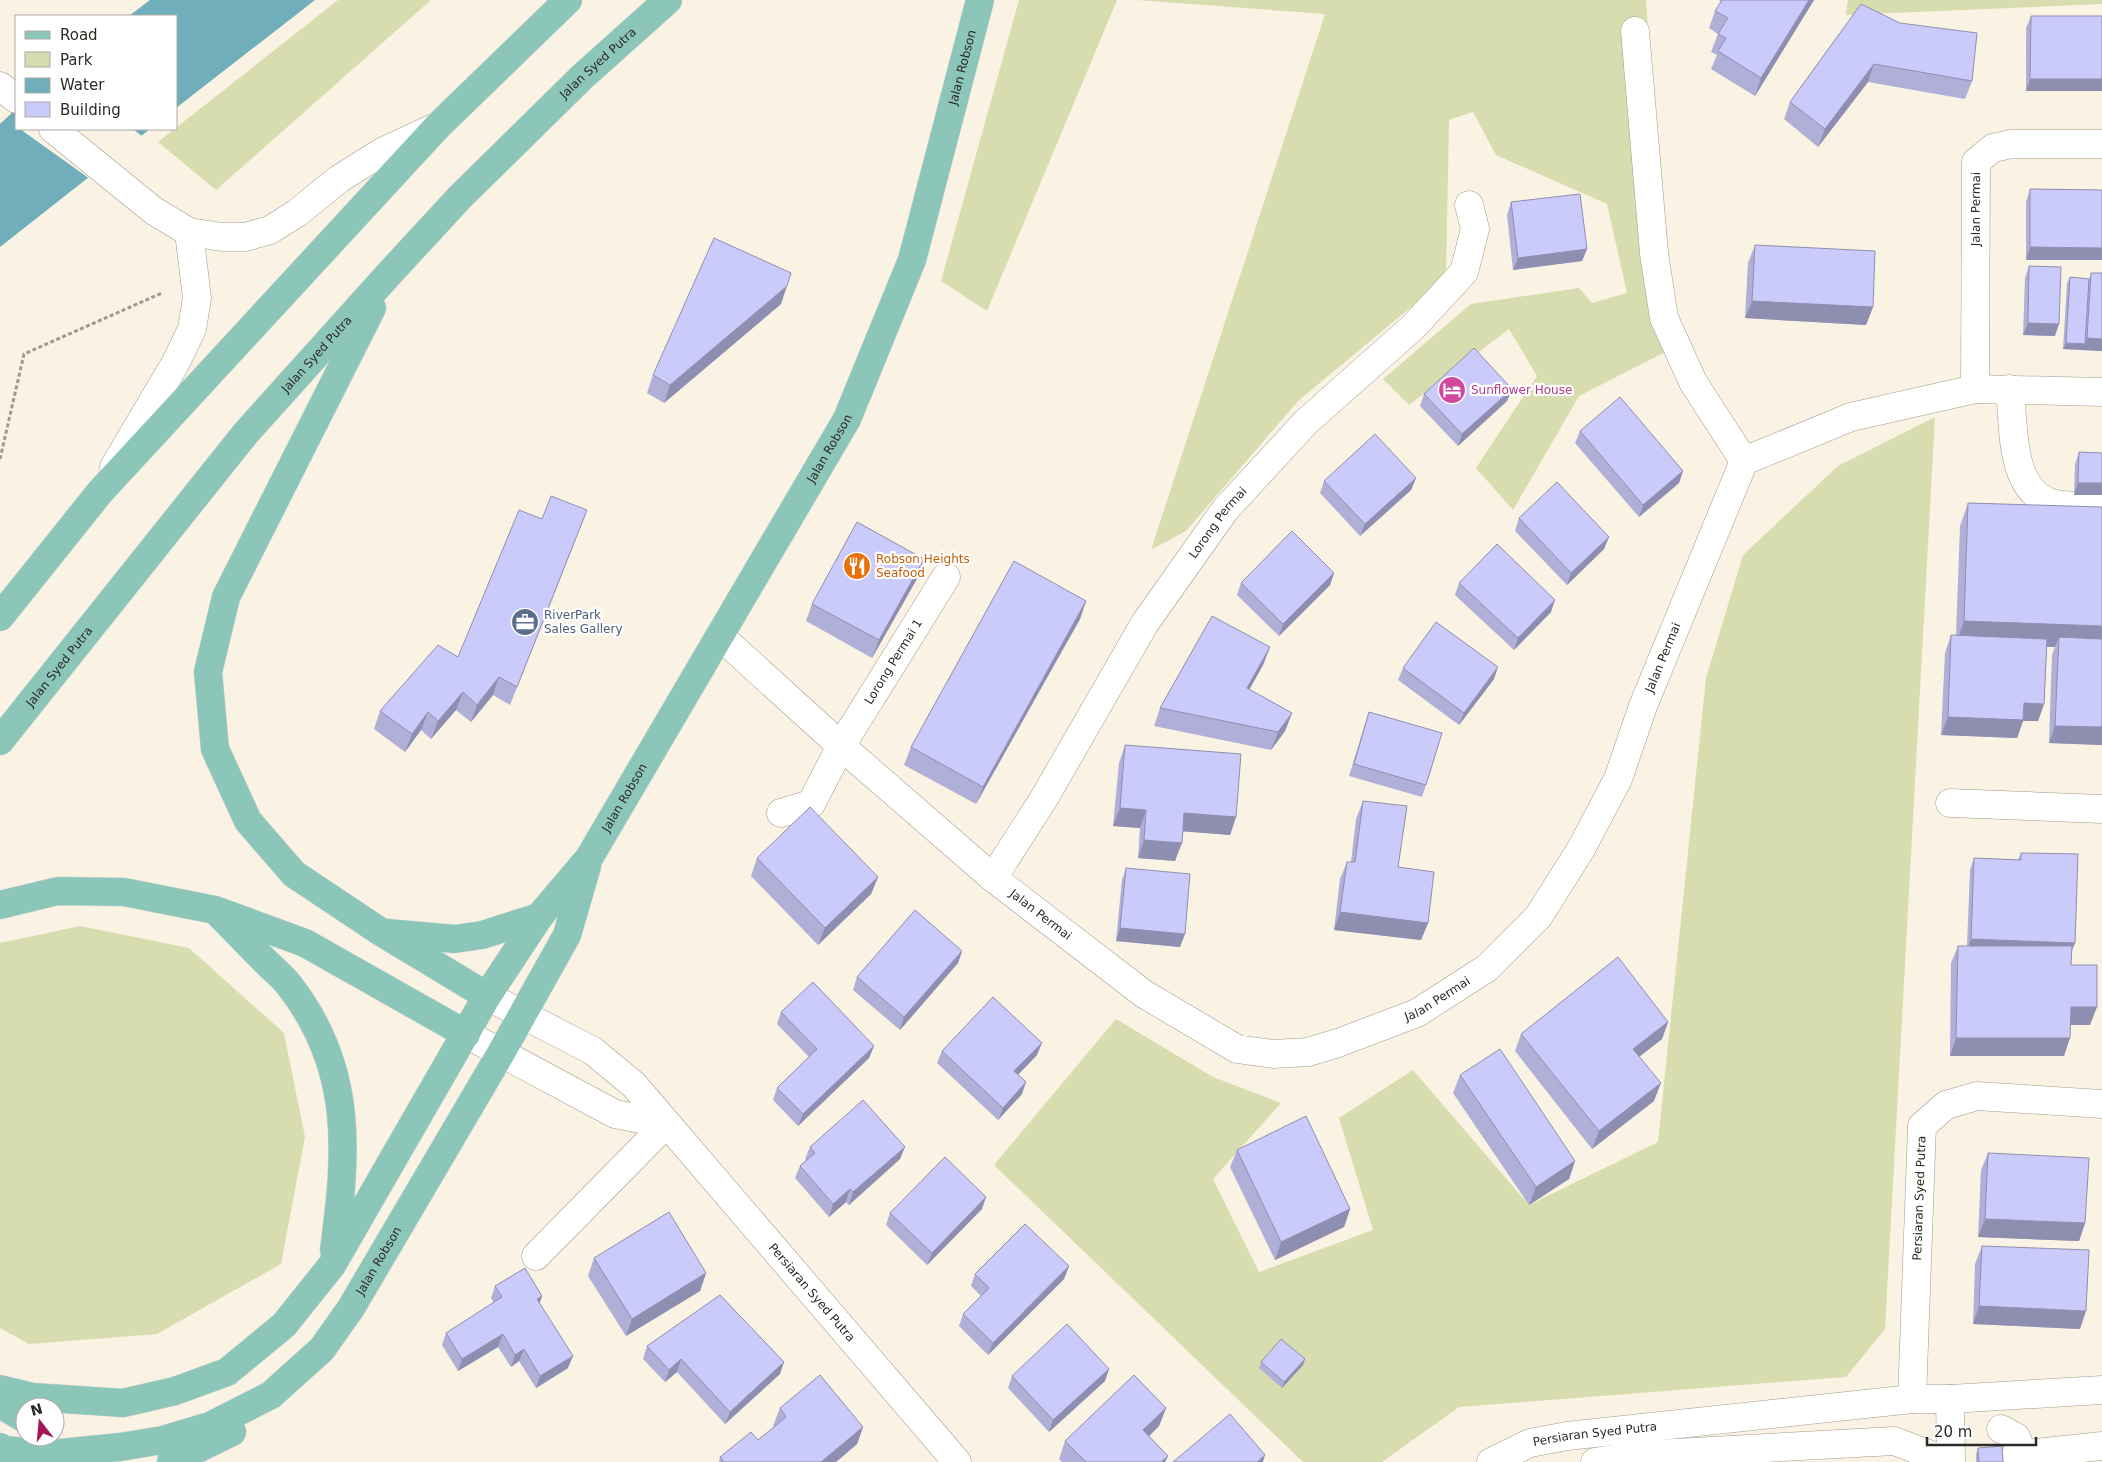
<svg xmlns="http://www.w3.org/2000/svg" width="2102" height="1462" viewBox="0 0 2102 1462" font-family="'DejaVu Sans',sans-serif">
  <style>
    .green { fill: #d8ddb0 }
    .water { fill: #6faeba }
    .pier { fill: #faf2e2 }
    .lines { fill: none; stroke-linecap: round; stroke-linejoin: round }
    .minor-casing { stroke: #a29b8c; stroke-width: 29 }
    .major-casing { stroke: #d9d9d8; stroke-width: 29 }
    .path { stroke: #9f9a8e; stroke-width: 3; stroke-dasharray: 4 2.5; stroke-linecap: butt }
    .minor { stroke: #fff; stroke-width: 28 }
    .major { stroke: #8cc6b9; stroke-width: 28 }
    .wall { fill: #afafd8 }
    .shaded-wall { fill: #8e8eb0 }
    .building { fill: #cbcbfb; stroke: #8e8eb0 }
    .labels { text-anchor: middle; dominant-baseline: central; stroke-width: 4.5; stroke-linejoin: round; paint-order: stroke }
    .street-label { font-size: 12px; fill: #2c2a24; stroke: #fff }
    .hotel-label { font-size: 12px; fill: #b23c85; stroke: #fff; text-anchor: start }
    .food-label { font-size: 12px; fill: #c56008; stroke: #fff; text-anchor: start }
    .service-label { font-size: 12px; fill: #4e5e75; stroke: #fff; text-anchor: start }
  </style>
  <rect width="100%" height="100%" fill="#faf2e2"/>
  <path class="green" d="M338 0H431L216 190 158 142Z
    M1019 0H1117L987 311 941 281Z
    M1137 0H1646L1671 349 1579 396 1513 510 1476 468 1537 376 1509 329 1409 405 1383 379 1471 304 1579 288 1592 303 1627 293 1607 204 1496 155 1473 112 1449 120 1446 278 1298 401 1186 531 1151 550 1325 14Z
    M1848 0H2102V4L1846 15Z
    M1935 417 1885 1329 1846 1377 1459 1407 1382 1462H1303L994 1165 1116 1019 1213 1077 1281 1103 1213 1179 1259 1272 1373 1230 1339 1118 1413 1070 1529 1205 1658 1142 1706 678 1743 555 1838 466Z
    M80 926 189 948 284 1033 305 1137 281 1264 157 1334 29 1344 0 1328V943Z"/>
  <path class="water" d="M150 0H315L176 108V16H129Z
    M16 109V129H150L0 247V124Z"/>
  <path class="pier" d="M20 129H133L143 137 90 179Z"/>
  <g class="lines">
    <g class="minor-casing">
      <g id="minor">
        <path d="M1635 31 1654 253 1664 318 1693 382 1744 461"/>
        <path d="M0 86 16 99"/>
        <path d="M53 129 154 211 189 232 222 237H245L270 230 297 213 339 179 382 152 438 126"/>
        <path id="s1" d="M1975 389 1976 162 1993 148 2011 144H2102"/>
        <path d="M2010 389C2014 427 2009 493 2055 504 2069 507 2087 505 2102 506"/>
        <path d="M114 467 175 364 192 329 197 298 189 232"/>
        <path id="s2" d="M720 636 841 746 993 878 1144 994 1237 1049 1273 1054 1308 1052 1338 1043 1417 1013 1487 968 1538 917 1581 849 1618 779 1643 706 1744 461 1851 417 1975 389 2102 392"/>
        <path d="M1950 803 2102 809"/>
        <path id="s3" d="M781 813 811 804 841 746 946 577"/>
        <path id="s4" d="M993 878 1043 800 1145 623 1225 510 1306 422 1413 327 1464 272 1475 229 1469 205"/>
        <path id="s5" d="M487 996 593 1051 634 1085 957 1462"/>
        <path d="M466 1034 615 1114 666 1124"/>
        <path d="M536 1256 666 1124"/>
        <path id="s6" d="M1912 1399 1922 1126 1946 1105 1977 1096 2102 1104"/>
        <path d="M1950 1399 1951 1462"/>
        <path d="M2001 1429 2016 1437 2020 1447 2016 1455 2102 1446"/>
        <path id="s7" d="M1491 1462 1530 1443 1567 1436 1912 1399H1950L2102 1390"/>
        <path d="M1595 1462 1638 1455 1894 1441 1950 1462"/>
      </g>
    </g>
    <g class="major-casing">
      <g id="major">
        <path d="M372 308 226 597 208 672 215 749 248 821 294 874 381 932 487 996"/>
        <path d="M0 617 100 492 438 126 568 0"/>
        <path id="s8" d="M0 741 245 434 388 275 460 197 582 77 668 0"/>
        <path d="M0 905 58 891 124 892 215 910 305 943 466 1034"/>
        <path d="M220 915C235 930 250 946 265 961 273 969 282 976 289 985 354 1068 347 1153 334 1250"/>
        <path d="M387 933 455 939 482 935 539 917"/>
        <path id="s9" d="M0 1389 33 1397 123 1403 175 1391 227 1372 284 1325 332 1265 487 996 539 917 589 858 847 419 912 260 980 0"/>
        <path d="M0 1404 25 1419"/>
        <path id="s10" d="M0 1447 5 1450 50 1454 120 1447 163 1440 210 1426 271 1395 322 1349 351 1308 501 1053 567 935 587 866"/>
        <path d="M171 1462 232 1432"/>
      </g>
    </g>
    <path class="path" d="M0 459 24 354 162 293"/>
    <use href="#minor" class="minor"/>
    <use href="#major" class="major"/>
  </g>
  <path class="wall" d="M1719 0H1814L1755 96 1711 69 1717 55 1711 52 1718 34 1709 28 1715 11 1721 2Z
    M1861 4 1972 81 1965 99 1868 82 1818 147 1784 119 1790 102Z
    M2031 16H2102L2026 91V28Z
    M2030 189 2102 190V260H2026V202Z
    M1511 202 1587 249 1582 261 1513 270 1507 215Z
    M1755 245 1873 307 1866 325 1745 318 1748 263Z
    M2029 266 2055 336 2023 335 2025 278Z
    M2091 273 2102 351 2063 349 2067 283 2070 277 2089 279Z
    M781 304 664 403 647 393 653 375Z
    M1512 389 1507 401 1458 446 1420 406 1424 394Z
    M1580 431 1683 471 1679 483 1639 517 1575 443Z
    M2079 452 2102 453 2074 495 2075 464Z
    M1416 478 1411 490 1360 536 1320 493 1324 481Z
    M1968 503 2102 507V745L2049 743 2052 655 2055 647H2047L2044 704 2038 721H2023L2017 738 1941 735 1945 653 1951 635H1956L1960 526Z
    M1519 518 1604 549 1567 585 1515 531Z
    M542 519 580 528 510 705 493 695 471 722 456 710 431 739 421 730 405 752 374 729 380 711 458 657Z
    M924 559 918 577 872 658 806 621 812 604Z
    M1334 573 1330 585 1279 636 1237 595 1241 583Z
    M1459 583 1551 612 1514 650 1455 595Z
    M1086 601 1080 619 976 804 904 765 911 747Z
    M1270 647 1263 665 1249 690 1292 713 1285 731 1271 750 1154 726 1160 708Z
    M1403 668 1494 679 1459 725 1398 680Z
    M1369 712 1426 785 1422 797 1349 776 1365 724Z
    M1125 745 1236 817 1230 835 1183 831 1175 861 1138 858 1140 828 1113 826 1119 763Z
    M1363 801 1428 923 1421 940 1334 930 1340 879 1347 862H1351L1356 819Z
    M2021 853 2075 943 2071 951V965L2090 1025H2070L2064 1056H1950L1951 963 1958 946H1967L1970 870 1974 858 2018 860Z
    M757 858 878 877 871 894 818 945 751 876Z
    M1126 868 1180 947 1116 941 1122 880Z
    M962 951 958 963 900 1030 853 990 857 977Z
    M781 1012 874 1046 869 1058 798 1126 773 1100 777 1088 809 1057 777 1024Z
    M1668 1022 1662 1039 1639 1057 1654 1101 1592 1149 1515 1051 1521 1034Z
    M942 1051 1037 1055 1018 1075 1022 1094 998 1120 937 1063Z
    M1460 1075 1575 1161 1569 1179 1529 1205 1453 1093Z
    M810 1147 900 1159 849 1205 846 1202 829 1217 795 1178 800 1166 806 1160 805 1159Z
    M1237 1150 1350 1209 1344 1227 1275 1260 1230 1167Z
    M1988 1153 2085 1223 2079 1241 1978 1237 1981 1170Z
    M982 1209 927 1265 886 1225 890 1213Z
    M1982 1246 2080 1329 1973 1324 1975 1264Z
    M594 1258 706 1273 700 1291 626 1336 588 1276Z
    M1069 1266 1064 1279 988 1355 959 1326 963 1314 981 1296 971 1286 975 1274Z
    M495 1286 542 1296 539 1304 568 1368 536 1388 519 1361 511 1367 498 1347 458 1371 442 1345 446 1333 494 1303 491 1298Z
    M647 1346 780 1374 725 1424 677 1372 665 1382 643 1359Z
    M1261 1362 1303 1365 1282 1388 1259 1368Z
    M1109 1369 1105 1381 1049 1432 1008 1388 1012 1376Z
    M780 1408 863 1427 857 1444 836 1462H719L720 1457 758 1440 774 1427 773 1426Z
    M1166 1408 1159 1426 1149 1436 1168 1456 1165 1462H1062L1059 1459 1065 1441Z
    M1978 1448 2003 1462H1976V1454Z"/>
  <path class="shaded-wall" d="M1809 0H1814L1755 96 1761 78Z
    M1874 64 1868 82 1818 147 1825 129Z
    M2030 79H2102V91H2026Z
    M2030 247 2102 248V260H2026Z
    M1587 249 1582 261 1513 270 1518 258Z
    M787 286 781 304 664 403 670 385Z
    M1752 301 1873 307 1866 325 1745 318Z
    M2028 323 2059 324 2055 336 2023 335Z
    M2087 338 2102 339V351L2063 349 2066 343 2085 344Z
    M1512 389 1507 401 1458 446 1462 434Z
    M1683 471 1679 483 1639 517 1643 505Z
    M1416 478 1411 490 1360 536 1365 524Z
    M2078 483H2102V495H2074Z
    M587 510 580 528 510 705 517 687Z
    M1609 537 1604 549 1567 585 1571 573Z
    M924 559 918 577 872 658 879 640Z
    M1334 573 1330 585 1279 636 1283 624Z
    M1555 600 1551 612 1514 650 1518 638Z
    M1086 601 1080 619 976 804 983 787Z
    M1964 621 2102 626V649L2059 637 2055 647 1956 644Z
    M1270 647 1263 665 1240 706 1247 688Z
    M1498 667 1494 679 1459 725 1464 713Z
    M499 677 493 695 471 722 477 705Z
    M463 692 456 710 431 739 438 721Z
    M2024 703 2044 704 2038 721H2023L2017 738 1941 735 1948 717Z
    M428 712 421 730 405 752 412 734Z
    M1292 713 1285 731 1271 750 1278 732Z
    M2055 726 2102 727V745L2049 743Z
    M1120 808 1146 810 1140 828 1113 826Z
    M1184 813 1236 817 1230 835 1178 831Z
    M1144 840 1182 843 1175 861 1138 858Z
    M878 877 871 894 818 945 825 928Z
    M1340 912 1428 923 1421 940 1334 930Z
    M1120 928 1185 934 1180 947 1116 941Z
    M1971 939 2075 943 2070 955 1967 951Z
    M962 951 958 963 900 1030 904 1017Z
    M2071 1007H2097L2090 1025H2064Z
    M1668 1022 1662 1039 1627 1066 1633 1049Z
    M1956 1038H2070L2064 1056H1950Z
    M1042 1043 1037 1055 1010 1083 1014 1071Z
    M874 1046 869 1058 798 1126 803 1114Z
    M1026 1082 1022 1094 998 1120 1003 1108Z
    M1661 1083 1654 1101 1592 1149 1599 1131Z
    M905 1147 900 1159 849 1205 853 1192Z
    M1575 1161 1569 1179 1529 1205 1536 1187Z
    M850 1189 846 1202 829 1217 833 1204Z
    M986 1197 982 1209 927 1265 932 1253Z
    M1350 1209 1344 1227 1275 1260 1281 1242Z
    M1985 1219 2085 1223 2079 1241 1978 1237Z
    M1069 1266 1064 1279 988 1355 993 1343Z
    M706 1273 700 1291 626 1336 632 1319Z
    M542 1296 538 1308 537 1299Z
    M1979 1306 2086 1311 2080 1329 1973 1324Z
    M503 1334 498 1347 458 1371 462 1359Z
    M524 1349 519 1361 511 1367 515 1355Z
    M573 1356 568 1368 536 1388 540 1376Z
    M681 1359 677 1372 665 1382 669 1370Z
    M1305 1359 1303 1365 1282 1388 1284 1382Z
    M784 1362 780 1374 725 1424 730 1412Z
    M1109 1369 1105 1381 1049 1432 1053 1420Z
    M1166 1408 1159 1426 1137 1448 1143 1430Z
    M863 1427 857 1444 836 1462H821Z
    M1265 1455 1263 1462H1257Z
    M1168 1456 1165 1462H1161Z"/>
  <path class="building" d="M1722 0H1809L1761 78 1718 51 1726 38 1718 34 1728 18 1715 11Z
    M1861 4 1900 23 1977 33 1972 81 1874 64 1825 129 1790 102Z
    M2031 16H2102V79H2030Z
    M2030 189 2102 190V248L2030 247Z
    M1580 194 1587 249 1518 258 1511 202Z
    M714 238 791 273 787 286 670 385 653 375Z
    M1755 245 1875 251 1873 307 1752 301Z
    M2029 266 2061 267 2059 324 2028 323Z
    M2091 273H2102V339L2087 338Z
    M2070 277 2089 279 2085 344 2066 343Z
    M1474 348 1512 389 1462 434 1424 394Z
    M1620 397 1683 471 1643 505 1580 431Z
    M1375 434 1416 478 1365 524 1324 481Z
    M2079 452 2102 453V483H2078Z
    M1557 482 1609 537 1571 573 1519 518Z
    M551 496 587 510 517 687 499 677 477 705 463 692 438 721 428 712 412 734 380 711 438 645 458 657 519 510 542 519Z
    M1968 503 2102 507V626L1964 621Z
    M857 522 924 559 879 640 812 604Z
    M1292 531 1334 573 1283 624 1241 583Z
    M1497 544 1555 600 1518 638 1459 583Z
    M1014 561 1086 601 983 787 911 747Z
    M1212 616 1270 647 1247 688 1292 713 1278 732 1160 708Z
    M1436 622 1498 667 1464 713 1403 668Z
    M1951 635 2047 639 2044 704 2024 703 2023 720 1948 717Z
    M2059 637 2102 639V727L2055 726Z
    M1369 712 1442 733 1426 785 1354 764Z
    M1125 745 1241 754 1236 817 1184 813 1182 843 1144 840 1146 810 1120 808Z
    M1363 801 1407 806 1398 867 1434 872 1428 923 1340 912 1347 862H1355Z
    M810 807 878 877 825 928 757 858Z
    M2021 853 2078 854 2075 943 1971 939 1974 858 2021 860Z
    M1126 868 1190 874 1185 934 1120 928Z
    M915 910 962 951 904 1017 857 977Z
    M1958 946H2072L2071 965H2097V1007H2071L2070 1038H1956Z
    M1618 957 1668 1022 1633 1049 1661 1083 1599 1131 1521 1034Z
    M813 982 874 1046 803 1114 777 1088 817 1049 781 1012Z
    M993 997 1042 1043 1014 1071 1026 1082 1003 1108 942 1051Z
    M1500 1049 1575 1161 1536 1187 1460 1075Z
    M863 1100 905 1147 853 1192 850 1189 833 1204 800 1166 815 1153 810 1147Z
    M1306 1116 1350 1209 1281 1242 1237 1150Z
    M1988 1153 2089 1158 2085 1223 1985 1219Z
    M945 1157 986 1197 932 1253 890 1213Z
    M669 1212 706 1273 632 1319 594 1258Z
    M1025 1224 1069 1266 993 1343 963 1314 989 1288 975 1274Z
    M1982 1246 2089 1250 2086 1311 1979 1306Z
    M525 1268 542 1296 537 1299 573 1356 540 1376 524 1349 515 1355 503 1334 462 1359 446 1333 502 1297 495 1286Z
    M720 1295 784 1362 730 1412 681 1359 669 1370 647 1346Z
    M1067 1324 1109 1369 1053 1420 1012 1376Z
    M1281 1339 1305 1359 1284 1382 1261 1362Z
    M820 1375 863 1427 821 1462H724L720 1457 751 1432 758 1440 786 1417 780 1408Z
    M1134 1375 1166 1408 1143 1430 1168 1456 1161 1462H1086L1065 1441Z
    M1230 1414 1265 1455 1257 1462H1173Z
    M2002 1446 2003 1462H1979L1978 1448Z"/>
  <defs>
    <g id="hotel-disc" transform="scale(1.4375)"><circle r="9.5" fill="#d1479c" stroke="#fff"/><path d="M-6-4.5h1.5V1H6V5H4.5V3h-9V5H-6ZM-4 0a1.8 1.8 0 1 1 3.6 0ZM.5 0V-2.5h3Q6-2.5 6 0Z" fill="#fff"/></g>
    <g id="restaurant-disc" transform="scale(1.4375)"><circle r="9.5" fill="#e8710a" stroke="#fff"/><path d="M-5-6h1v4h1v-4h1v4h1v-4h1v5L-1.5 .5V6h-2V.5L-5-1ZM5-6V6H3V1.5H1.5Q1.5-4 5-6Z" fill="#fff"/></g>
    <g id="office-disc" transform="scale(1.4375)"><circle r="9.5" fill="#5c6f8a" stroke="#fff"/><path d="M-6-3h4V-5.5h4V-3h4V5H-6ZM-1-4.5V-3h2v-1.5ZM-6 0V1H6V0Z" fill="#fff"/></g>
  </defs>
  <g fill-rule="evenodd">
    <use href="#hotel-disc" x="1452" y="390"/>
    <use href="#restaurant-disc" x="857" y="566"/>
    <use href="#office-disc" x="525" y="622"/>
  </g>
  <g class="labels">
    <g class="street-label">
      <text stroke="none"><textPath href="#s8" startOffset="905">Jalan Syed Putra</textPath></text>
      <text stroke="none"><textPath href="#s9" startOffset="1746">Jalan Robson</textPath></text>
      <text stroke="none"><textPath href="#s1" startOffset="180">Jalan Permai</textPath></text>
      <text stroke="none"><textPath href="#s8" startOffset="500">Jalan Syed Putra</textPath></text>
      <text stroke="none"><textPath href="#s9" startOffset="1341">Jalan Robson</textPath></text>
      <text stroke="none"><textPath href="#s4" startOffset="421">Lorong Permai</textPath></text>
      <text stroke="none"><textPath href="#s2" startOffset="1295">Jalan Permai</textPath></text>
      <text stroke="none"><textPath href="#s3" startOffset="196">Lorong Permai 1</textPath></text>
      <text stroke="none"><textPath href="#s8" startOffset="95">Jalan Syed Putra</textPath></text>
      <text stroke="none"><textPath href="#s9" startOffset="936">Jalan Robson</textPath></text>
      <text stroke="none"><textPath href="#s2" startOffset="425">Jalan Permai</textPath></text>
      <text stroke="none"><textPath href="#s2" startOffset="875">Jalan Permai</textPath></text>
      <text stroke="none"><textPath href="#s6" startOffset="201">Persiaran Syed Putra</textPath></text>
      <text stroke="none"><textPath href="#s10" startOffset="456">Jalan Robson</textPath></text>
      <text stroke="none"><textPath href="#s5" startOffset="446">Persiaran Syed Putra</textPath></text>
      <text stroke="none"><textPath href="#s7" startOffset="109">Persiaran Syed Putra</textPath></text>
    </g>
    <g class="hotel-label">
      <text x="1471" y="390">Sunflower House</text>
    </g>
    <g class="food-label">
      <text x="876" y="559">Robson Heights<tspan x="876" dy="14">Seafood</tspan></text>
    </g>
    <g class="service-label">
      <text x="544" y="615">RiverPark<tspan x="544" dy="14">Sales Gallery</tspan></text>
    </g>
  </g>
  <rect x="15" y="15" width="162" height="115" fill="#ffffff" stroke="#abaaa7"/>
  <rect x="25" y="31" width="25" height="8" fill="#8cc6b9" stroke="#abaaa7"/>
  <text x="60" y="40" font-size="15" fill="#2c2a24">Road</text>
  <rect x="25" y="52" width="25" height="15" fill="#d8ddb0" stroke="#abaaa7"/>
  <text x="60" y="65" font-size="15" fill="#2c2a24">Park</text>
  <rect x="25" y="78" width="25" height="15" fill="#6faeba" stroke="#abaaa7"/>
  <text x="60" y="90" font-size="15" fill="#2c2a24">Water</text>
  <rect x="25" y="102" width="25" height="15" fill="#cbcbfb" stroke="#abaaa7"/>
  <text x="60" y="115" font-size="15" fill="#2c2a24">Building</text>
  <g transform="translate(40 1422) rotate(344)"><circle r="24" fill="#ffffff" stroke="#abaaa7"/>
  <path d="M0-4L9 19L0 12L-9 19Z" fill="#a61657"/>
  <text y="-8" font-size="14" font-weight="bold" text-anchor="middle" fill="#2c2a24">N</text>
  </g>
  <path d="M1927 1437v8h109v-8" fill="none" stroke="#2c2a24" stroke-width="2.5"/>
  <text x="1934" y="1437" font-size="15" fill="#2c2a24" stroke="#ffffff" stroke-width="4" paint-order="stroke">20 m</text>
</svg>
